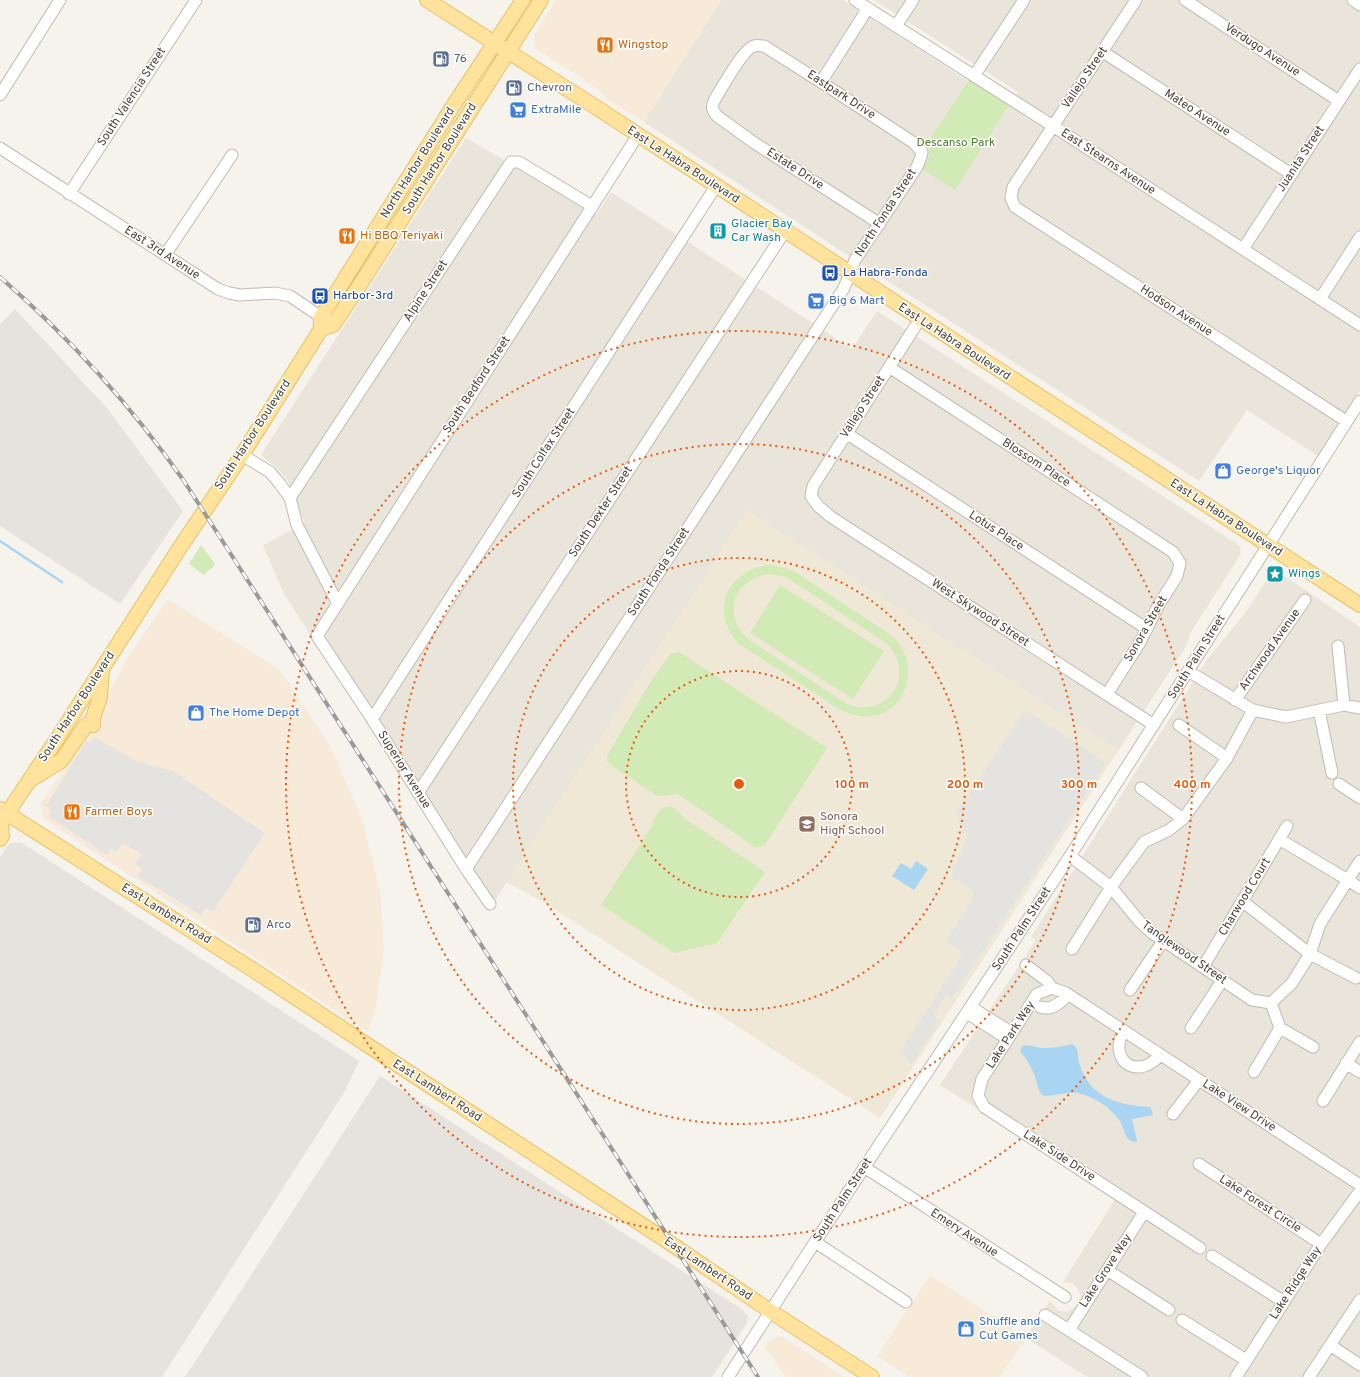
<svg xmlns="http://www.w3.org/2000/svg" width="1360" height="1377" viewBox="0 0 1360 1377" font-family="Overpass,sans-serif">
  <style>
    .residential { fill: #eae5da }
    .commercial { fill: #f7ead8 }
    .industrial { fill: #e6e2dd }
    .education { fill: #efe8d6 }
    .green { fill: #d2eab5; fill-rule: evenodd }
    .parking { fill: #e5e3e0 }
    .water { fill: #a9d4f2 }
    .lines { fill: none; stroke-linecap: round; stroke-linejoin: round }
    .stream { stroke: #a9d4f2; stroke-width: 2.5 }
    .minor-casing { stroke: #c2bbae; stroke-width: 13 }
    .major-casing { stroke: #e6c16a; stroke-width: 16 }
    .minor { stroke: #fff; stroke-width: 11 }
    .major { stroke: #ffe39c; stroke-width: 14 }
    .rail-casing { stroke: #9a9a9a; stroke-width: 4 }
    .rail { stroke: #fff; stroke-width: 2.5; stroke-dasharray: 8; stroke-linecap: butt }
    .ring { fill: none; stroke: #e8590c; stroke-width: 2; stroke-dasharray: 2 4 }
    .labels { text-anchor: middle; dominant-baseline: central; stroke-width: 3; stroke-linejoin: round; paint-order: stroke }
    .food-label { font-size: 12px; fill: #c56008; stroke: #fff; text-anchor: start }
    .street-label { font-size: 12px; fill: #4b4439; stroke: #fff }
    .service-label { font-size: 12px; fill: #4e5e75; stroke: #fff; text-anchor: start }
    .shop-label { font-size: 12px; fill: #366cbe; stroke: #fff; text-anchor: start }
    .park-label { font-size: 12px; fill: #4a7f2a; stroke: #fff }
    .culture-label { font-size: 12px; fill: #0d838f; stroke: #fff; text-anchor: start }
    .transit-label { font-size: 12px; fill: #164399; stroke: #fff; text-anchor: start }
    .education-label { font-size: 12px; fill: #785e54; stroke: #fff; text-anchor: start }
    .centre { fill: #e8590c; stroke: #fff; stroke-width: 2 }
    .ring-label { font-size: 12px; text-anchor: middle; font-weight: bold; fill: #e8590c; stroke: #fff; stroke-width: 3; stroke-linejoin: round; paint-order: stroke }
  </style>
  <rect width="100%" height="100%" fill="#f6f3ec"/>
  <path class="residential" d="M721 0H843L968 81 927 143 930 155 927 163 1010 104 1018 92 874 0H1360V391L1318 456 1247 410 1199 481 855 260 644 122Z
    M466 138 597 214 611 192 852 349 877 311 1237 544 1240 547 1241 551 1240 555 1191 632 1185 648 1118 751 747 511 488 911 283 592 263 545 305 523 287 479 276 467 262 456V453Z
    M1279 572 1360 627V1377H1087L1026 1338 1050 1301 1058 1310 1067 1312 1075 1307 1081 1297 1078 1289 1073 1283 1063 1282 1116 1198 940 1085 1036 940 1031 937 1206 661 1246 612 1269 576Z"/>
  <path class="commercial" d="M556 0H721L644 122 608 100 598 89 535 48 534 35Z
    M168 599 280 670 329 744 362 818 380 890 384 950 376 1007 368 1032 44 819 41 804 98 714 128 657Z
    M930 1275 1026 1338 1000 1377H909L877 1356Z
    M781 1336 843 1376 844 1377H786L765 1347 770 1339Z"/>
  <path class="industrial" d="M15 309 107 408 183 511 120 604 0 526V325Z
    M15 842 22 843 359 1061 345 1091 162 1377H0V857L9 844Z
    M380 1076 743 1310 748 1316 747 1323 712 1377H185Z"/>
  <path class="education" d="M747 510 1118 751 880 1118 545 903 506 882Z"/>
  <path class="green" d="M970 78 1010 104 955 190 923 169C929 160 931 154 927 143Z
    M201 545 215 564 211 570 210 569 204 575 189 564Z
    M772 565 788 569 795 572 888 633C926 660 907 722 859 716 852 715 845 712 839 709L739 644C708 612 728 567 772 565ZM769 574 782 576 789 579 886 643C918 674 888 720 847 704L752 642C721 620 731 579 769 574Z
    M780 585 884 651 853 699 750 633Z
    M679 652 827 748 765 845 756 848 678 794 657 796 607 762V756L651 681 671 653Z
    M671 806 680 813 682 817 765 872 717 943 674 953 601 905 652 826 653 821 661 808Z"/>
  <path class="parking" d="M1025 710 1106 763 951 999 947 994 934 1015 938 1022 911 1065 901 1050 960 959 961 952 960 950 947 941V939L973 899V891L953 878 952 870 961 855 968 835 956 814Z
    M94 737 138 762 173 771 265 833 213 912 206 908 201 915 137 876 142 869 135 864 142 854 123 843 116 852 111 848 107 855 48 816 52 810 46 806 87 740 90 742Z"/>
  <path class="water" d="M916 861 928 869 914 890 892 876 901 863 911 869Z
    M1072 1044C1080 1048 1077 1055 1079 1063 1090 1098 1117 1105 1150 1107L1152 1111 1153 1115 1132 1119 1137 1141 1136 1142C1125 1141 1125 1131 1121 1123 1119 1120 1116 1116 1113 1113 1105 1104 1091 1096 1078 1093 1068 1092 1057 1095 1047 1096L1042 1095C1037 1088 1037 1081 1034 1074 1031 1066 1026 1058 1020 1051L1022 1046C1030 1043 1038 1049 1047 1048 1055 1048 1064 1046 1072 1044Z"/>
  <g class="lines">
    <path class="stream" d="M0 541 62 582"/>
    <g class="minor-casing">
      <path id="minor" d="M855 0 1053 126 1360 325
        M1136 0 1013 187 1011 198 1015 207 1346 421
        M1185 0 1339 101
        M1353 0 1360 5
        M896 26 913 0
        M1103 52 1291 174
        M974 76 1024 0
        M821 82 868 8
        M0 95 60 0
        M0 148 218 289 229 293 240 295 275 293 290 296 327 321
        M69 194 196 0
        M1243 249 1360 69
        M165 255 232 155
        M1320 299 1360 237
        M920 319 813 486 811 496 818 506 831 517 1154 725
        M889 367 1173 552 1180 563 1177 576 1158 606 1139 644 1107 694
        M846 433 1147 629
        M242 455 270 472 280 484 290 498 297 525 338 604
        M290 498 511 162H519L592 206
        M1338 646 1344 705
        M1188 671 1253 710 1286 717 1344 705 1360 708
        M1235 700 1305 600
        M1319 710 1332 773
        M372 719 716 186
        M1179 725 1227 758
        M1339 784 1360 798
        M1141 788 1183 819
        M418 793 785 231
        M1279 839 1348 880 1360 888
        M1070 856 1111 887 1139 921 1152 933 1252 1000 1271 1003
        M466 869 844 288 855 260 917 167 921 157 922 152 914 143 821 82 764 46C760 46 757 45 754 46 743 49 722 88 715 99 711 106 712 110 717 116L753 142 880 224
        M1242 901 1310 954 1356 978
        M490 904 466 869 372 719 317 636 638 135
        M1072 949 1111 887 1144 842 1169 830 1183 819 1227 758 1253 710
        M1026 965 1047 981 1052 988
        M1203 967 1287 826
        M1130 990 1163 941
        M1271 1003 1292 983 1310 954 1320 924 1360 861
        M971 1007 1012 1033
        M1040 1007C1052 1011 1061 1003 1068 994
        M967 1013 1008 1039
        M1191 1028 1222 981
        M1280 1028 1313 1047
        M1123 1031C1108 1063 1139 1080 1160 1055
        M1346 1063 1360 1072
        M1254 1072 1280 1028 1271 1003
        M1323 1101 1360 1042
        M1173 1114 1199 1080
        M1199 1164 1321 1244
        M864 1167 1065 1297
        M815 1242 906 1302
        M1200 1248 984 1107 978 1096 982 1079 1037 994 1052 988 1066 993 1360 1185
        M1212 1256 1284 1302
        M1107 1270 1169 1310
        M1045 1315 1142 1377
        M1182 1320 1246 1360
        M1069 1330 1144 1212
        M1330 1345 1360 1365
        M728 1377 815 1242 1070 856 1360 401
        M1236 1377 1321 1244 1360 1191
        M1309 1377 1360 1300"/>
    </g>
    <g class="major-casing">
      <path id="major" d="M427 0 594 106 1360 605
        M321 329V317L455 103 523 0
        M93 725V718L100 697 102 669
        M32 779 61 761 86 725
        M0 809 258 973 375 1050 673 1245 770 1311 872 1377
        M0 824 55 742 179 549 242 455 321 329 333 325 356 291 541 0
        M0 839 2 836 1 824"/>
    </g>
    <use href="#minor" class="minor"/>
    <use href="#major" class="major"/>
    <g class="rail-casing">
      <path id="rail" d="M0 277C70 338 130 404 184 481L758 1377"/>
    </g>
    <use href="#rail" class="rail"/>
  </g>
  <g class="ring">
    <circle cx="739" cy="784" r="113"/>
    <circle cx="739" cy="784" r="226"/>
    <circle cx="739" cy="784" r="340"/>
    <circle cx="739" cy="784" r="453"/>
  </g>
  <defs>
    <g id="restaurant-square" transform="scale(0.9)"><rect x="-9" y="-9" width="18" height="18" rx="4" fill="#e8710a" stroke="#fff"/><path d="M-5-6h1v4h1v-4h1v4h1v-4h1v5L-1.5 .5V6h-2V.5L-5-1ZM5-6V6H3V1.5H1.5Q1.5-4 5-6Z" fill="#fff"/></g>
    <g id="fuel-square" transform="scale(0.9)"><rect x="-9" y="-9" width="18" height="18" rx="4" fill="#5c6f8a" stroke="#fff"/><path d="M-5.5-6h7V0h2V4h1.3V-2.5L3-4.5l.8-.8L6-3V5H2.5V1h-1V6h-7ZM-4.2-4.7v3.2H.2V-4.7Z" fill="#fff"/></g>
    <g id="supermarket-square" transform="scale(0.9)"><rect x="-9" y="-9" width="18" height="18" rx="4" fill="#3f7fe0" stroke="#fff"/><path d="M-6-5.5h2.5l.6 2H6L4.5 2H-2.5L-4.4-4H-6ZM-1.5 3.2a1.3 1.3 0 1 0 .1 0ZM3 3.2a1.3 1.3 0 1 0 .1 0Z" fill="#fff"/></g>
    <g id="building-square" transform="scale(0.9)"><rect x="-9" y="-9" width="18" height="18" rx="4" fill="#0f9aa8" stroke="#fff"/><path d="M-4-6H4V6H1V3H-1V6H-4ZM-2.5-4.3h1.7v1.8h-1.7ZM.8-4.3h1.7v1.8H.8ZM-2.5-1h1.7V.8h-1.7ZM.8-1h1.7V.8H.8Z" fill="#fff"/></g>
    <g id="bus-square" transform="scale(0.9)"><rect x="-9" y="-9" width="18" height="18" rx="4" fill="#1a4fb4" stroke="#fff"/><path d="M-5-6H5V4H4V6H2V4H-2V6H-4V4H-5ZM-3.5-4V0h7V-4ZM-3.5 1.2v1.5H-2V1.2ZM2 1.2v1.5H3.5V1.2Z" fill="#fff"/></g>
    <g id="shop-square" transform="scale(0.9)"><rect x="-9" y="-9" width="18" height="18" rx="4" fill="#3f7fe0" stroke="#fff"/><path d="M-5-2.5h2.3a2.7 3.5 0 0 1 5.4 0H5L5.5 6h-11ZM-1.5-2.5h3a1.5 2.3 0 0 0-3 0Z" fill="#fff"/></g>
    <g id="sight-square" transform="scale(0.9)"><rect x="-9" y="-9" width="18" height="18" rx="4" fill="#0f9aa8" stroke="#fff"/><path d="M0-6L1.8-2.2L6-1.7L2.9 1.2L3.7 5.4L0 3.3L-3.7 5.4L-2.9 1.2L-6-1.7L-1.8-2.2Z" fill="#fff"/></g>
    <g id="school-square" transform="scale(0.9)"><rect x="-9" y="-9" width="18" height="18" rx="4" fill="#8d6e63" stroke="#fff"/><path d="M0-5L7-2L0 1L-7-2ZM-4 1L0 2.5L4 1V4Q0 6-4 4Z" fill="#fff"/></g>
  </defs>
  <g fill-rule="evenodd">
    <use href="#restaurant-square" x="605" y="45"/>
    <use href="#fuel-square" x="441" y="59"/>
    <use href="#fuel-square" x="514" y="88"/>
    <use href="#supermarket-square" x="518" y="110"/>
    <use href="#building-square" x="718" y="231"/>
    <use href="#restaurant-square" x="347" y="236"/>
    <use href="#bus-square" x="830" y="273"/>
    <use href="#bus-square" x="320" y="296"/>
    <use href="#supermarket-square" x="816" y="301"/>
    <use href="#shop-square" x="1223" y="471"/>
    <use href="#sight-square" x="1275" y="574"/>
    <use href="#shop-square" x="196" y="713"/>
    <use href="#restaurant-square" x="72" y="812"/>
    <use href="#school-square" x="807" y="824"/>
    <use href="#fuel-square" x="253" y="925"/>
    <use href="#shop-square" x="966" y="1329"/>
  </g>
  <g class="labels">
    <g class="food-label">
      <text x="618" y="45">Wingstop</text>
      <text x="360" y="236">Hi BBQ Teriyaki</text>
      <text x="85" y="812">Farmer Boys</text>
    </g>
    <g class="street-label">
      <text transform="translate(1262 50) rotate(33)">Verdugo Avenue</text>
      <text transform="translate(1085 78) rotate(-56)">Vallejo Street</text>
      <text transform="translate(841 95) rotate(33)">Eastpark Drive</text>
      <text transform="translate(132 97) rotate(-57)">South Valencia Street</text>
      <text transform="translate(1197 113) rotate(33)">Mateo Avenue</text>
      <text transform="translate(440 159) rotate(-58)">South Harbor Boulevard</text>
      <text transform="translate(1301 159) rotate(-57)">Juanita Street</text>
      <text transform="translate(1108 162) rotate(33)">East Stearns Avenue</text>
      <text transform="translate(418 163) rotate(-58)">North Harbor Boulevard</text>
      <text transform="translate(683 165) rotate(33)">East La Habra Boulevard</text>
      <text transform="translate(795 169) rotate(33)">Estate Drive</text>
      <text transform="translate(886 213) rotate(-57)">North Fonda Street</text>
      <text transform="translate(162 253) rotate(33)">East 3rd Avenue</text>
      <text transform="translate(426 291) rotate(-57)">Alpine Street</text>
      <text transform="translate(1176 311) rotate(33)">Hodson Avenue</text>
      <text transform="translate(954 342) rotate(33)">East La Habra Boulevard</text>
      <text transform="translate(477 385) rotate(-57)">South Bedford Street</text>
      <text transform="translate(863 407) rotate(-57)">Vallejo Street</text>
      <text transform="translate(253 435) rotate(-57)">South Harbor Boulevard</text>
      <text transform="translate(544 453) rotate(-57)">South Colfax Street</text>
      <text transform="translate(1036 463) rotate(33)">Blossom Place</text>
      <text transform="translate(601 512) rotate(-57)">South Dexter Street</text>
      <text transform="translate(1226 518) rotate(33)">East La Habra Boulevard</text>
      <text transform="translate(996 531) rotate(33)">Lotus Place</text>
      <text transform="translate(659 572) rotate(-57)">South Fonda Street</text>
      <text transform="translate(980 613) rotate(33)">West Skywood Street</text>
      <text transform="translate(1146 629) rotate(-60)">Sonora Street</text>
      <text transform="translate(1270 650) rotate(-55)">Archwood Avenue</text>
      <text transform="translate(1197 657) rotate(-58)">South Palm Street</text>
      <text transform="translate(77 707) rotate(-57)">South Harbor Boulevard</text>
      <text transform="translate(404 770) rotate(58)">Superior Avenue</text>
      <text transform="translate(1245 897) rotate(-59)">Charwood Court</text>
      <text transform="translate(166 914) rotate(32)">East Lambert Road</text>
      <text transform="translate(1022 929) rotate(-57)">South Palm Street</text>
      <text transform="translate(1184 953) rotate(35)">Tanglewood Street</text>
      <text transform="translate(1011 1035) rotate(-57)">Lake Park Way</text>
      <text transform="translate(437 1091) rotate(33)">East Lambert Road</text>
      <text transform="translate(1239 1106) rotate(33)">Lake View Drive</text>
      <text transform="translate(1059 1156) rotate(33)">Lake Side Drive</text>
      <text transform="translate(843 1200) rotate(-57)">South Palm Street</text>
      <text transform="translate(1260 1204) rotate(33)">Lake Forest Circle</text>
      <text transform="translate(964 1233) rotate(33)">Emery Avenue</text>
      <text transform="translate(708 1269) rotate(34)">East Lambert Road</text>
      <text transform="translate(1106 1271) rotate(-57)">Lake Grove Way</text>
      <text transform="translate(1296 1283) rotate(-57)">Lake Ridge Way</text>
    </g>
    <g class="service-label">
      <text x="454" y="59">76</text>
      <text x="527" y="88">Chevron</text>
      <text x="266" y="925">Arco</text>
    </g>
    <g class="shop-label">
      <text x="531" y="110">ExtraMile</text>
      <text x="829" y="301">Big 6 Mart</text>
      <text x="1236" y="471">George's Liquor</text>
      <text x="209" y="713">The Home Depot</text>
      <text x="979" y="1322">Shuffle and<tspan x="979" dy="14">Cut Games</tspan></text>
    </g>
    <g class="park-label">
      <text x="956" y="143">Descanso Park</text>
    </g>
    <g class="culture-label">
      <text x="731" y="224">Glacier Bay<tspan x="731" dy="14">Car Wash</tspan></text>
      <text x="1288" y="574">Wings</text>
    </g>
    <g class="transit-label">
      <text x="843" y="273">La Habra-Fonda</text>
      <text x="333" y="296">Harbor-3rd</text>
    </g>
    <g class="education-label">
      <text x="820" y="817">Sonora<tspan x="820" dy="14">High School</tspan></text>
    </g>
  </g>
  <circle cx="739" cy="784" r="6" class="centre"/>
  <g class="ring-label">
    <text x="852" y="788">100 m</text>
    <text x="965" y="788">200 m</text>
    <text x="1079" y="788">300 m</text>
    <text x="1192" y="788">400 m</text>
  </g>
</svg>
